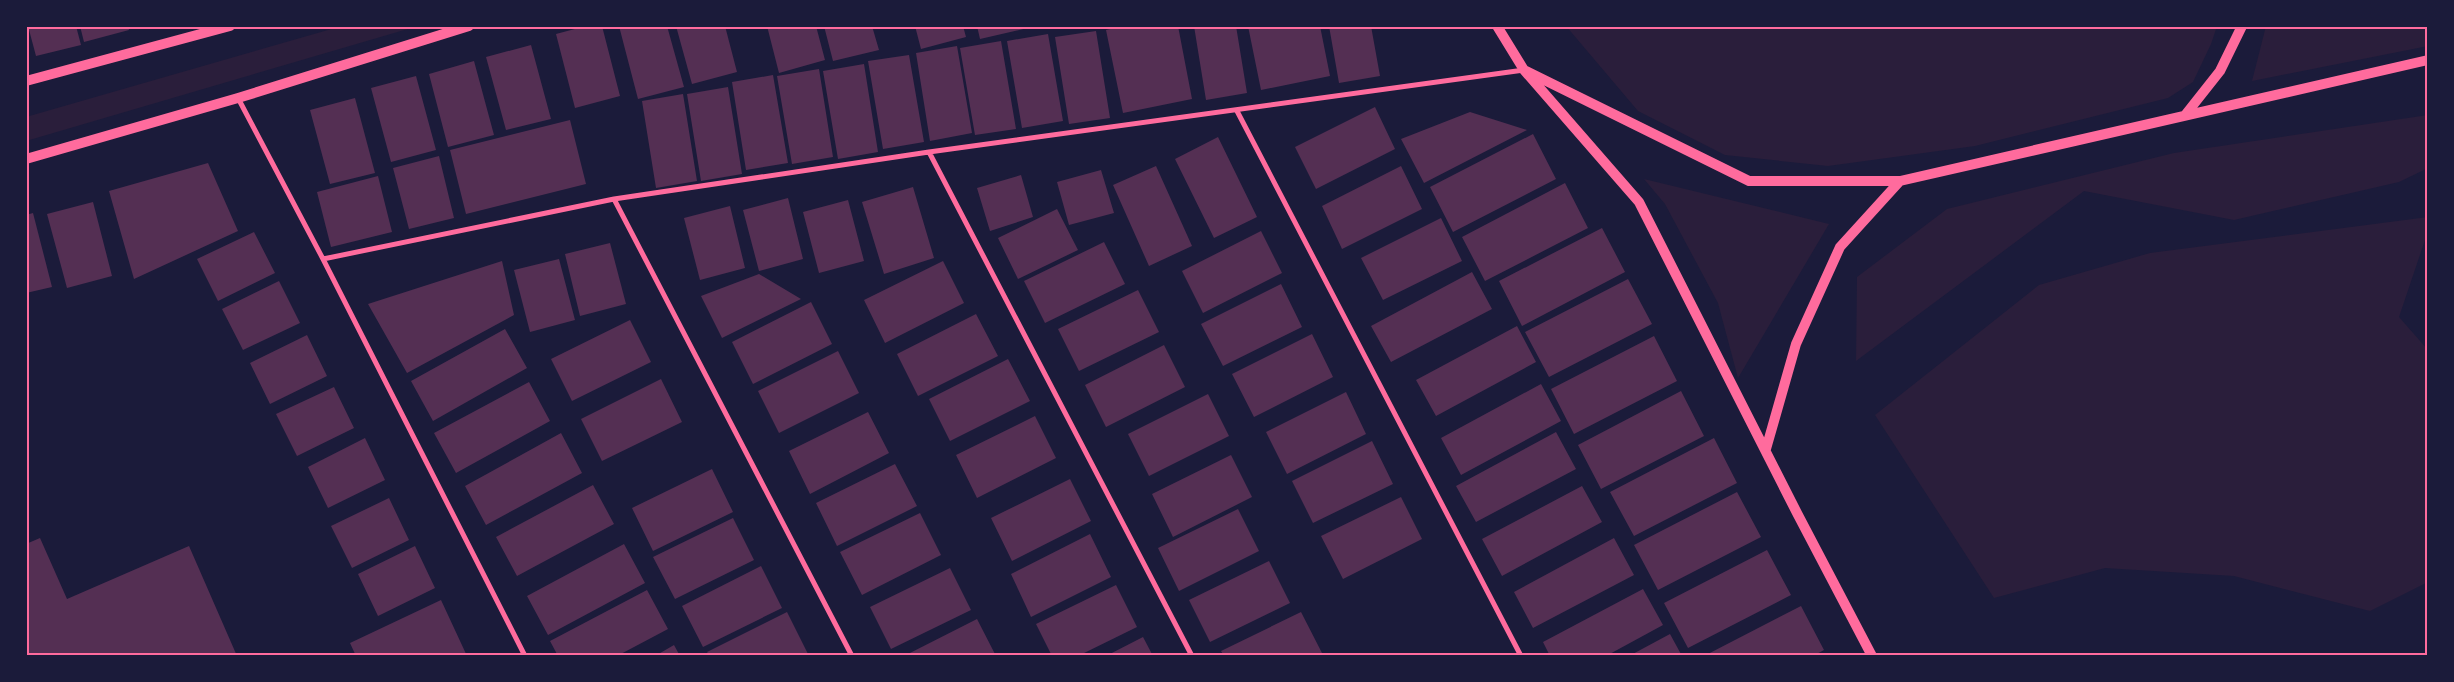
<svg xmlns="http://www.w3.org/2000/svg" width="2454" height="682" viewBox="0 0 2454 682" font-family="'Zilla Slab',serif">
  <style>
    .green { fill: #2a1e3b }
    .building { fill: #542f53 }
    .lines { fill: none; stroke-linecap: round; stroke-linejoin: round }
    .minor { stroke: #ff6b9d; stroke-width: 5 }
    .secondary { stroke: #ff6b9d; stroke-width: 10 }
    .neatline { fill: none; stroke: #ff6b9d; stroke-width: 2 }
  </style>
  <rect width="100%" height="100%" fill="#1b1b3a"/>
  <path class="green" d="M342 26H418L26 141V117Z
    M1566 26H2217L2211 44 2193 82 2168 98 1975 146 1828 166 1725 155 1638 111Z
    M2266 26H2428V46L2252 81Z
    M2428 115V168L2399 182 2234 220 2084 191 1856 361 1857 277 1947 209 2174 153Z
    M1644 179 1829 224 1738 378 1718 303 1665 204Z
    M2428 217V231L2399 317 2428 350V582L2370 611 2234 576 2105 568 1994 598 1875 415 2039 285 2150 253Z"/>
  <path class="building" d="M28 26H76L81 45 36 56Z
    M80 26H128L129 30 84 42Z
    M586 26H602L620 96 575 108 556 34Z
    M619 26H667L684 87 638 99Z
    M676 26H725L737 72 692 84Z
    M767 26H816L825 60 779 73Z
    M824 26H872L879 50 833 61Z
    M915 26H963L966 37 921 49Z
    M977 26H1032V27L980 39Z
    M1123 26H1178L1192 99 1123 113 1106 30Z
    M1194 26H1236L1247 93 1206 100Z
    M1248 26H1320L1330 76 1261 90Z
    M1329 26H1371L1380 76 1339 83Z
    M1096 31 1110 118 1069 124 1055 37Z
    M1048 34 1063 121 1022 128 1007 41Z
    M1001 41 1016 129 975 135 960 48Z
    M531 45 551 119 506 130 486 57Z
    M957 46 972 133 930 141 916 53Z
    M909 55 924 142 883 149 868 61Z
    M474 61 494 135 448 147 429 74Z
    M864 64 878 152 838 159 823 71Z
    M819 69 833 157 792 164 777 76Z
    M773 75 788 163 746 170 732 82Z
    M416 76 436 150 391 162 371 88Z
    M728 87 742 174 701 181 687 94Z
    M683 94 697 181 656 188 642 101Z
    M355 98 375 173 330 184 310 110Z
    M1375 107 1395 149 1316 189 1295 147Z
    M1470 112 1527 130 1424 183 1401 139Z
    M570 120 586 184 466 214 450 150Z
    M1533 134 1556 179 1453 232 1430 187Z
    M1218 137 1257 217 1214 238 1175 159Z
    M439 156 454 218 409 229 393 168Z
    M208 163 238 231 134 279 109 191Z
    M1156 166 1192 246 1149 266 1113 185Z
    M1401 166 1422 209 1342 249 1322 206Z
    M1101 170 1114 213 1069 225 1057 182Z
    M1021 175 1033 217 990 231 977 188Z
    M378 176 392 232 331 247 317 192Z
    M1565 183 1588 228 1485 281 1462 237Z
    M913 187 934 258 884 274 862 202Z
    M788 198 803 259 759 271 743 210Z
    M848 200 864 261 819 273 803 212Z
    M93 202 112 276 67 288 47 214Z
    M730 206 745 268 700 280 684 218Z
    M1057 209 1078 250 1018 279 998 238Z
    M33 213 52 287 26 293V215Z
    M1441 218 1462 261 1383 300 1361 258Z
    M1602 228 1625 272 1522 326 1499 281Z
    M1261 231 1282 273 1203 313 1182 271Z
    M254 232 275 273 218 301 197 259Z
    M1104 242 1125 284 1045 323 1024 281Z
    M610 243 626 304 580 316 565 254Z
    M559 259 575 320 530 332 514 270Z
    M502 261 514 315 407 373 368 304Z
    M943 261 964 303 885 343 864 300Z
    M1472 272 1492 309 1391 362 1371 326Z
    M759 274 801 299 722 338 701 296Z
    M1628 279 1652 324 1549 377 1525 332Z
    M279 281 300 323 243 350 222 309Z
    M1281 284 1302 327 1223 366 1201 324Z
    M1138 290 1159 332 1079 371 1058 329Z
    M811 302 832 344 753 384 732 342Z
    M976 314 998 356 918 396 897 354Z
    M630 320 651 362 572 401 551 359Z
    M1517 326 1536 362 1436 416 1416 380Z
    M505 329 527 368 433 421 411 381Z
    M1312 334 1333 377 1254 417 1232 374Z
    M307 335 327 376 270 404 250 363Z
    M1654 336 1677 381 1574 434 1551 389Z
    M1164 345 1185 387 1106 427 1085 385Z
    M838 351 859 393 779 433 758 391Z
    M1008 359 1030 401 950 441 929 399Z
    M661 379 682 422 602 461 581 419Z
    M529 382 550 421 456 473 434 433Z
    M1541 384 1561 421 1461 475 1441 438Z
    M334 387 354 428 297 456 276 414Z
    M1681 391 1704 436 1601 489 1578 445Z
    M1346 392 1366 434 1287 474 1266 432Z
    M1208 394 1229 436 1149 476 1128 434Z
    M868 412 889 453 810 494 789 451Z
    M1035 416 1056 458 977 498 956 455Z
    M1556 432 1576 469 1476 522 1456 486Z
    M561 433 582 473 486 525 465 486Z
    M365 438 385 480 328 508 308 467Z
    M1714 438 1737 483 1634 536 1610 492Z
    M1372 441 1393 484 1313 523 1292 481Z
    M1231 455 1252 497 1173 537 1152 494Z
    M895 464 917 506 837 546 816 503Z
    M712 469 733 512 653 551 632 508Z
    M1070 479 1091 521 1012 561 991 518Z
    M593 485 614 524 517 576 496 537Z
    M1582 486 1602 522 1502 576 1482 539Z
    M1737 492 1761 537 1658 590 1634 545Z
    M1401 497 1422 539 1343 579 1321 536Z
    M389 498 409 540 352 568 331 526Z
    M1238 509 1259 551 1179 591 1158 548Z
    M920 513 941 555 862 595 840 552Z
    M733 518 754 560 675 599 653 557Z
    M1090 534 1111 577 1031 617 1011 574Z
    M40 538 67 599 189 546 237 656H26V544Z
    M1614 538 1634 575 1533 628 1514 592Z
    M624 544 645 583 548 635 527 596Z
    M415 546 435 588 378 616 358 574Z
    M1767 550 1791 595 1688 648 1664 603Z
    M1269 561 1290 603 1210 642 1189 600Z
    M761 566 782 608 703 647 682 606Z
    M950 568 971 610 891 649 870 607Z
    M1116 585 1137 627 1078 656H1052L1036 624Z
    M1643 589 1663 625 1606 656H1550L1543 642Z
    M647 590 668 629 617 656H558L550 641Z
    M441 600 467 656H356L350 643Z
    M1801 606 1824 650 1813 656H1704Z
    M787 612 808 654 710 656 707 652Z
    M1301 612 1322 653 1318 656H1224L1221 651Z
    M977 619 996 656H904Z
    M1670 634 1682 656H1629Z
    M1143 637 1153 656H1106Z
    M674 645 680 656H655Z"/>
  <g class="lines">
    <path class="minor" d="M238 98 323 259 525 656
      M1237 111 1521 656
      M929 152 1192 656
      M614 199 852 656
      M323 259 614 199 929 152 1524 70"/>
    <path class="secondary" d="M1497 26 1524 70 1639 202 1797 513 1872 656
      M1524 70 1749 181H1900L2428 60
      M26 81 230 26
      M2186 114 2220 71 2242 26
      M26 159 238 98 469 26
      M1766 449 1796 344 1840 247 1900 181"/>
  </g>
  <rect width="2454" height="682" fill="none" stroke="#1b1b3a" stroke-width="55"/>
  <rect x="28" y="28" width="2398" height="626" class="neatline"/>
</svg>
